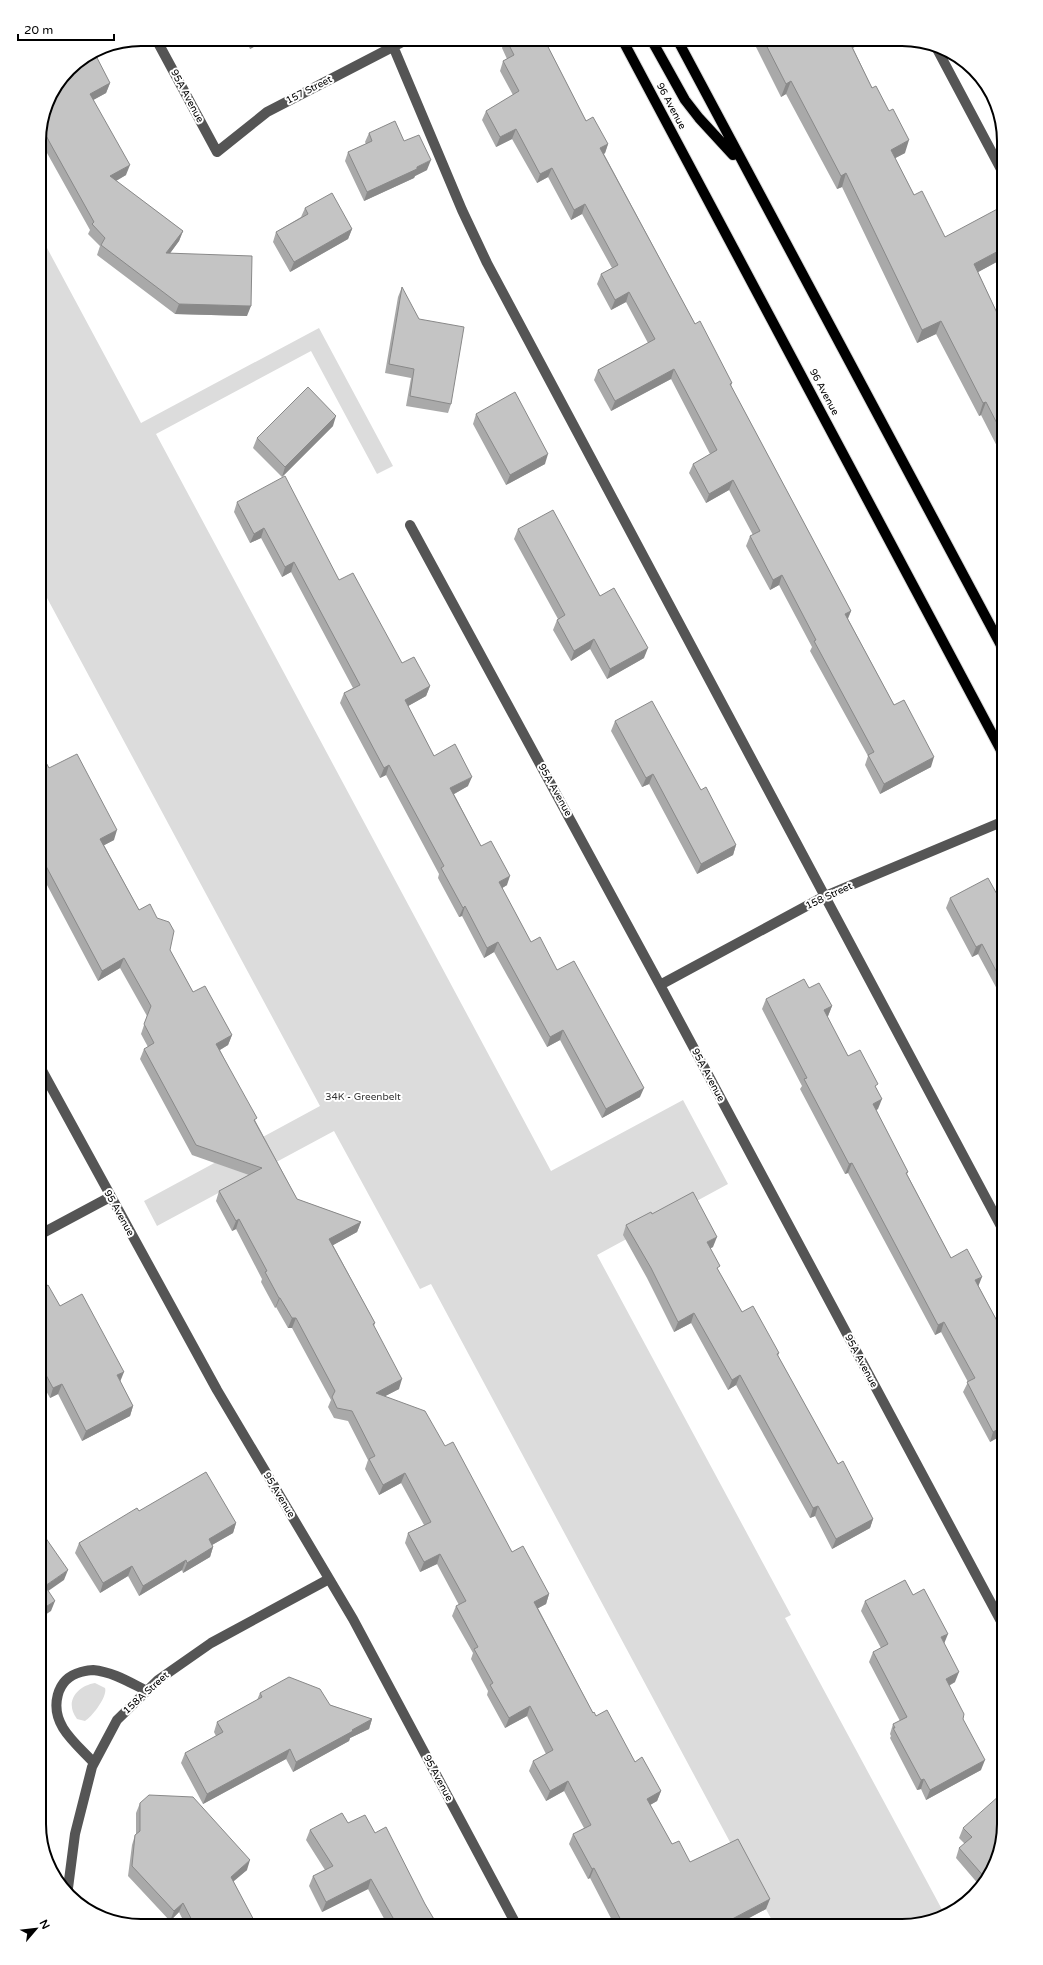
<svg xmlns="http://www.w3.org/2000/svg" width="1043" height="1965" viewBox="0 0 1043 1965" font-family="'Varela Round',sans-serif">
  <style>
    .green { fill: #dcdcdc }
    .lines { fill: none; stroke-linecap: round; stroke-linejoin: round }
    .major-casing { stroke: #dbdbdb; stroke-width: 12 }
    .minor { stroke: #555; stroke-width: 10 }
    .major { stroke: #000; stroke-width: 10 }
    .wall { fill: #a9a9a9 }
    .shaded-wall { fill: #898989 }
    .building { fill: #c4c4c4; stroke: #898989 }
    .labels { text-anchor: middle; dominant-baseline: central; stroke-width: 4; stroke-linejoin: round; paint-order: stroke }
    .street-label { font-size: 10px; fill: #000; stroke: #fff }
    .park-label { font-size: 10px; fill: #333; stroke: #fff }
    .rim { fill: none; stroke: #000; stroke-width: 2 }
  </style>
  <rect width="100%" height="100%" fill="#fff"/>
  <path class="green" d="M39 233 141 423 319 328 393 466 377 474 311 351 156 434 551 1171 683 1100 728 1184 597 1255 791 1615 785 1618 945 1915 941 1918 902 1926H775L431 1284 420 1289 334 1131 157 1226 144 1201 320 1106 39 583Z
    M95 1683 105 1688C108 1696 92 1717 85 1721L77 1719C64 1702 77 1686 95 1683Z"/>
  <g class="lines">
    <g class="major-casing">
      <path id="major" d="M622 39 1004 756
        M651 39 685 100 699 118 733 155
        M677 39 1004 651"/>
    </g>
    <path class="minor" d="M156 39 217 152 267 112 408 39
      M390 39 462 210 487 263 1004 1232
      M937 49 1004 175
      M410 525 660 985 1004 1627
      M660 985 825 896 1004 821
      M39 1065 217 1390 353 1619 517 1926
      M39 1235 110 1197
      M94 1763C84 1752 71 1741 63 1728 51 1708 55 1679 81 1672 85 1671 89 1670 93 1670 113 1672 129 1682 147 1691
      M68 1888 75 1834 92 1767 117 1720 158 1680 211 1643 329 1579"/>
    <use href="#major" class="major"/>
  </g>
  <path class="wall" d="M245 39H269L250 49Z
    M505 39H544L586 121 608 144 605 153 604 154 695 324 732 383 731 386 851 611 848 619 894 705 931 767 880 794 865 765 868 756 810 651 812 647 779 585 770 590 746 546 750 536 753 535 729 490 706 503 689 473 693 464 710 454 671 379 611 411 594 380 598 370 648 343 626 302 611 310 597 284 601 274 612 268 582 214 571 220 548 177 537 183 512 139 496 147 482 120 486 111 513 95 500 71 503 61 507 59 502 48Z
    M752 39H863L862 43 853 48 872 88 905 153 895 158 914 195 945 237 1004 208V258L978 272 998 315 1004 312V460L981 415 979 416 936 334 917 343 842 187 837 189 786 94 781 97Z
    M110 83 106 93 93 100 126 175 116 181 183 231 179 241 170 253 247 316 175 314 97 255 100 246 88 234 90 230 47 153 39 139V135L47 102Z
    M369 133 404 141 427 170 415 176 414 178 364 201 345 161 348 152 366 144 365 142Z
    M305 208 352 229 348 239 290 272 273 242 276 232 301 217Z
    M402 287 451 404 448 413 406 406 411 378 385 373 398 297Z
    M476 414 545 464 506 485 473 424Z
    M333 426 282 477 253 448 257 438Z
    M237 502 339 580 402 663 430 686 426 696 408 706 434 756 468 786 454 794 481 846 507 885 502 888 531 942 557 970 640 1097 602 1118 560 1040 547 1047 494 952 484 958 462 916 459 917 438 878 439 874 386 775 380 778 340 703 344 693 353 688 291 572 282 577 261 538 250 543 234 512Z
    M518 529 600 596 644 658 607 679 590 649 571 661 553 630 557 620 558 619 514 539Z
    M615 721 736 845 733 855 697 874 649 784 642 787 611 731Z
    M39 750 49 768 114 840 104 845 139 910 170 950 193 992 232 1035 228 1045 220 1050 256 1122 297 1199 361 1222 357 1232 333 1245 375 1323 374 1326 399 1389 385 1396 445 1446 512 1552 549 1594 546 1604 538 1608 593 1713 596 1716 635 1762 661 1791 657 1801 650 1805 672 1844 690 1862 766 1909 734 1926H615L590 1878 588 1879 569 1844 573 1834 584 1828 564 1791 546 1801 529 1771 533 1761 546 1754 527 1716 505 1728 487 1695 488 1691 471 1659 473 1653 452 1616 456 1606 459 1605 437 1564 420 1572 405 1543 408 1533 424 1525 401 1483 379 1495 365 1469 368 1460 348 1421 334 1418 328 1407 331 1400 292 1328H288L276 1307 275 1308 261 1282 262 1279 236 1229 232 1231 216 1201 219 1191 249 1175 192 1155 140 1059 144 1049 148 1047 141 1034 147 1016 120 968 98 981 39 870Z
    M950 898 1004 907V1002L978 954 972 957 946 908Z
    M809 988 832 1006 828 1016 827 1017 848 1056 877 1089 878 1109 876 1110 908 1172 907 1174 951 1258 978 1285 1004 1334V1434L990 1442 963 1392 968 1382 941 1332 935 1335 848 1173 845 1174 800 1089 802 1086 762 1009 766 999Z
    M652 1214 713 1247 710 1248 718 1270 742 1312 779 1353 778 1356 838 1464 873 1519 870 1528 832 1549 815 1516 810 1518 736 1385 728 1390 691 1323 674 1332 647 1278 623 1235 626 1225Z
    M39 1290 60 1306 120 1381 133 1406 130 1416 82 1441 58 1394 50 1398 39 1378Z
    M139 1511 236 1523 233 1533 212 1545 213 1547 210 1557 183 1573 182 1570 139 1596 128 1576 100 1593 75 1553 79 1543Z
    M913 1595 944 1644 955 1682 949 1686 963 1719 981 1770 926 1800 921 1789 917 1790 890 1738 891 1736 890 1734 893 1724 900 1721 869 1662 873 1652 881 1648 861 1611 865 1601Z
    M260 1693 330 1705 372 1719 369 1729 350 1738 349 1741 293 1772 286 1759 203 1804 181 1763 185 1753 216 1736 214 1732 217 1722 257 1700Z
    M140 1803 247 1870 233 1881 257 1926H186L179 1912 170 1921 128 1876 132 1845 135 1835H136V1813Z
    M348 1823 375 1833 425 1904 438 1926H388L368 1889 322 1912 309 1886 313 1876 325 1870 306 1840 310 1830Z
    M1004 1824 987 1880 980 1886 956 1858 959 1848 965 1844 959 1838 963 1828Z"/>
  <path class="shaded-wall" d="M254 39H269L250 49Z
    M848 39H863L862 43 844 52Z
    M791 81 786 94 781 97 786 84Z
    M110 83 106 93 86 104 90 94Z
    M516 129 512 139 496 147 500 137Z
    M909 140 905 153 886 163 891 150Z
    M608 144 605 153 597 158 600 148Z
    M431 160 427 170 415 176 414 178 364 201 367 192Z
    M130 165 126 175 107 186 110 176Z
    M552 168 548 177 537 183 540 174Z
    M846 173 842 187 837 189 841 176Z
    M585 204 582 214 571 220 574 210Z
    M352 229 348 239 290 272 294 262Z
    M183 231 179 241 163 263 166 253Z
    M1004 248V258L969 277 974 264Z
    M629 292 626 302 611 310 615 300Z
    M179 304 251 306 247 316 175 314Z
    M941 321 936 334 917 343 922 330Z
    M674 369 671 379 611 411 615 401Z
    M986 402 981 415 979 416 983 403Z
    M336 416 333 426 282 477 285 467Z
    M548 454 545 464 506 485 510 475Z
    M733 480 729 490 706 503 709 494Z
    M264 528 261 538 250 543 254 534Z
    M294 562 291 572 282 577 285 567Z
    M782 575 779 585 770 590 773 580Z
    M851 611 847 620 845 614Z
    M594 639 590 649 571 661 574 651Z
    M648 648 644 658 607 679 610 669Z
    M430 686 426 696 401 710 405 700Z
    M934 757 931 767 880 794 884 784Z
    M389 765 386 775 380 778 384 768Z
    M653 774 649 784 642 787 646 778Z
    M472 777 468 786 447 798 450 788Z
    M117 830 114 840 97 849 100 839Z
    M736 845 733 855 697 874 701 864Z
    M510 876 507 885 496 892 499 882Z
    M465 906 462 916 459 917 463 908Z
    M498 942 494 952 484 958 487 948Z
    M982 944 978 954 972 957 976 947Z
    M124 958 120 968 98 981 102 971Z
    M832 1006 828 1016 820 1020 824 1010Z
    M563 1030 560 1040 547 1047 550 1037Z
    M232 1035 228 1045 213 1054 216 1044Z
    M644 1088 640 1097 602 1118 606 1109Z
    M882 1099 878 1109 869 1114 873 1104Z
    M852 1163 848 1173 845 1174 849 1164Z
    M239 1219 236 1229 232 1231 236 1221Z
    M361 1222 357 1232 326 1249 329 1239Z
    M717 1237 713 1247 704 1252 707 1242Z
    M982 1277 978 1287 975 1280Z
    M279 1298H280L276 1307 275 1308Z
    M694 1313 691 1323 674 1332 678 1322Z
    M292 1318H296L292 1328H288Z
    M944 1322 941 1332 935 1335 938 1325Z
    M124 1372 120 1382 117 1375Z
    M740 1375 736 1385 728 1390 732 1380Z
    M402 1379 399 1389 372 1403 376 1393Z
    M62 1384 58 1394 50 1398 53 1388Z
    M133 1406 130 1416 82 1441 86 1431Z
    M1004 1426V1434L990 1442 993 1432Z
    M405 1473 401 1483 379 1495 383 1485Z
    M818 1506 815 1516 810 1518 813 1508Z
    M873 1519 870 1528 832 1549 836 1539Z
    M236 1523 233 1533 205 1549 209 1539Z
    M213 1547 210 1557 183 1573 187 1563Z
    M440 1554 437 1564 420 1572 424 1562Z
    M186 1560 182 1570 139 1596 143 1586Z
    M132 1566 128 1576 100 1593 103 1583Z
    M68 1570 64 1580 41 1596 45 1586Z
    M549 1594 546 1604 531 1612 534 1602Z
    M55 1601 51 1611 39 1619V1611Z
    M948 1634 944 1644 941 1637Z
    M959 1672 955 1682 942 1689 946 1679Z
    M530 1706 527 1716 505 1728 509 1718Z
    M372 1719 369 1729 350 1738 349 1741 293 1772 296 1762 352 1730Z
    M290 1749 286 1759 203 1804 207 1794Z
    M985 1760 981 1770 926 1800 930 1790Z
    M924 1779 921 1789 917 1790 921 1780Z
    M568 1781 564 1791 546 1801 550 1791Z
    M661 1791 657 1801 643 1809 647 1799Z
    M250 1860 247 1870 227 1887 231 1877Z
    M594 1868 590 1878 588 1879 592 1869Z
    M371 1879 368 1889 322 1912 326 1902Z
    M770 1899 766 1909 734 1926H719Z
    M183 1903 179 1912 170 1921 174 1911Z"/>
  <path class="building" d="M506 39H544L586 121 593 117 608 144 600 148 695 324 700 321 732 383 730 384 851 611 845 614 894 705 904 700 934 757 884 784 868 755 874 752 814 641 816 640 782 575 773 580 750 536 760 531 733 480 709 494 693 464 717 450 674 369 615 401 598 370 655 339 629 292 615 300 601 274 618 265 585 204 574 210 552 168 540 174 516 129 500 137 486 111 519 91 503 61 514 55Z
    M763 39H848L872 88 876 86 889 111 893 109 909 140 891 150 914 195 922 191 945 237 1003 206 1004 208V248L974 264 998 315 1004 312V437L986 402 983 403 941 321 922 330 846 173 841 176 791 81 786 84Z
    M94 52 110 83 90 94 130 165 110 176 183 231 166 253 252 256 251 306 179 304 101 245 105 238 92 224 94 222 50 143 41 126 47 102 69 69Z
    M395 121 404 141 419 135 431 160 417 167V169L367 192 348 152 372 141 369 133Z
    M332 193 352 229 294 262 276 232 308 214 305 208Z
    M402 287 419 319 464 327 451 404 410 396 414 369 389 364Z
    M308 387 336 416 285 467 257 438Z
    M515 392 548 454 510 475 476 414Z
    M285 476 339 580 353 573 402 663 414 657 430 686 405 700 434 756 455 744 472 777 450 788 481 846 491 841 510 876 499 882 531 942 540 937 557 970 574 961 644 1088 606 1109 563 1030 550 1037 498 942 487 948 465 906 463 908 441 868 444 866 389 765 384 768 344 693 360 685 294 562 285 567 264 528 254 534 237 502Z
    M553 510 600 596 614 588 648 648 610 669 594 639 574 651 557 620 565 615 518 529Z
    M652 701 701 790 706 787 736 845 701 864 653 774 646 778 615 721Z
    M39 750 49 768 77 754 117 830 100 839 139 910 150 904 157 918 169 922 174 931 170 950 193 992 205 986 232 1035 216 1044 257 1118 254 1120 297 1199 361 1222 329 1239 375 1323 373 1324 402 1379 376 1393 425 1411 445 1446 453 1442 512 1552 523 1546 549 1594 534 1602 593 1713 594 1712 596 1716 607 1710 635 1762 642 1757 661 1791 647 1799 672 1844 679 1841 690 1862 738 1839 770 1899 719 1926H624L594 1868 592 1869 573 1834 591 1825 568 1781 550 1791 533 1761 553 1750 530 1706 509 1718 490 1685 493 1683 474 1649 478 1647 456 1606 466 1601 440 1554 424 1562 408 1533 431 1522 405 1473 383 1485 369 1459 375 1456 352 1411 337 1408 332 1397 335 1391 296 1318H292L280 1298H279L265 1272 267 1271 239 1219 236 1221 219 1191 262 1168 196 1145 144 1049 154 1043 144 1024 151 1006 124 958 102 971 39 853Z
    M988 878 1004 907V986L982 944 976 947 950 898Z
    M804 979 809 988 819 983 832 1006 824 1010 848 1056 860 1050 878 1084 875 1086 882 1099 873 1104 908 1172 906 1173 951 1258 967 1249 982 1277 975 1280 1004 1334V1426L993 1432 967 1382 975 1378 944 1322 938 1325 852 1163 849 1164 804 1079 807 1078 766 999Z
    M693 1192 717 1237 707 1242 720 1266 717 1268 742 1312 753 1306 779 1353 777 1354 838 1464 843 1461 873 1519 836 1539 818 1506 813 1508 740 1375 732 1380 694 1313 678 1322 651 1268 626 1225 651 1212 652 1214Z
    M48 1285 60 1306 82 1294 124 1372 117 1375 133 1406 86 1431 62 1384 53 1388 39 1362V1290Z
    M206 1472 236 1523 209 1539 213 1547 187 1563 186 1560 143 1586 132 1566 103 1583 79 1543 137 1508 139 1511Z
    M45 1537 68 1570 45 1586 55 1601 39 1611V1541Z
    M905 1580 913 1595 924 1589 948 1634 941 1637 959 1672 946 1679 964 1714 963 1719 985 1760 930 1790 924 1779 921 1780 893 1728H895L893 1724 907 1717 873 1652 888 1644 865 1601Z
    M289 1677 320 1689 330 1705 372 1719 352 1730 353 1731 296 1762 290 1749 207 1794 185 1753 223 1732 217 1722 262 1697 260 1693Z
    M149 1795 193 1797 250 1860 231 1877 257 1926H195L183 1903 174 1911 132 1866 135 1835 140 1831V1803Z
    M1000 1795 1004 1800V1824L987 1880 959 1848 972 1837 963 1828Z
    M342 1813 348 1823 365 1815 375 1833 386 1827 425 1904 438 1926H395L397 1925 371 1879 326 1902 313 1876 333 1866 310 1830Z"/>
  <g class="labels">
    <g class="street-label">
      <text transform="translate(309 90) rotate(-27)">157 Street</text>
      <text transform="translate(187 96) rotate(62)">95A Avenue</text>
      <text transform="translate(671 106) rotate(62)">96 Avenue</text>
      <text transform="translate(824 392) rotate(62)">96 Avenue</text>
      <text transform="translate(555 790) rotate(61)">95A Avenue</text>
      <text transform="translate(829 896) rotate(-25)">158 Street</text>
      <text transform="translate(708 1075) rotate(62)">95A Avenue</text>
      <text transform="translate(119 1213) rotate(61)">95 Avenue</text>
      <text transform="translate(861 1361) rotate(62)">95A Avenue</text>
      <text transform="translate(279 1495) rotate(59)">95 Avenue</text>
      <text transform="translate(146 1693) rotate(-42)">158A Street</text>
      <text transform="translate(438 1778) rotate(62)">95 Avenue</text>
    </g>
    <g class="park-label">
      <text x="363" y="1097">34K - Greenbelt</text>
    </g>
  </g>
  <path d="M0 0H1043V1965H0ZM141 46H902A95 95 0 0 1 997 141V1824A95 95 0 0 1 902 1919H141A95 95 0 0 1 46 1824V141A95 95 0 0 1 141 46Z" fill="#fff" fill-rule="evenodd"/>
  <path class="rim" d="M141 46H902A95 95 0 0 1 997 141V1824A95 95 0 0 1 902 1919H141A95 95 0 0 1 46 1824V141A95 95 0 0 1 141 46Z"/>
  <g transform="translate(36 1929) rotate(62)" stroke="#ffffff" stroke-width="3" paint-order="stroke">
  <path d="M0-3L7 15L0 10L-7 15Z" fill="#000000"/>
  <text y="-6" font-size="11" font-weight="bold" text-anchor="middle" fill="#000000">N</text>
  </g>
  <path d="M18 34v6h96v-6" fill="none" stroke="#000000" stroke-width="2"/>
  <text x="24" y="34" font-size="12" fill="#000000" stroke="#ffffff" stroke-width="3" paint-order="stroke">20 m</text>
</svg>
